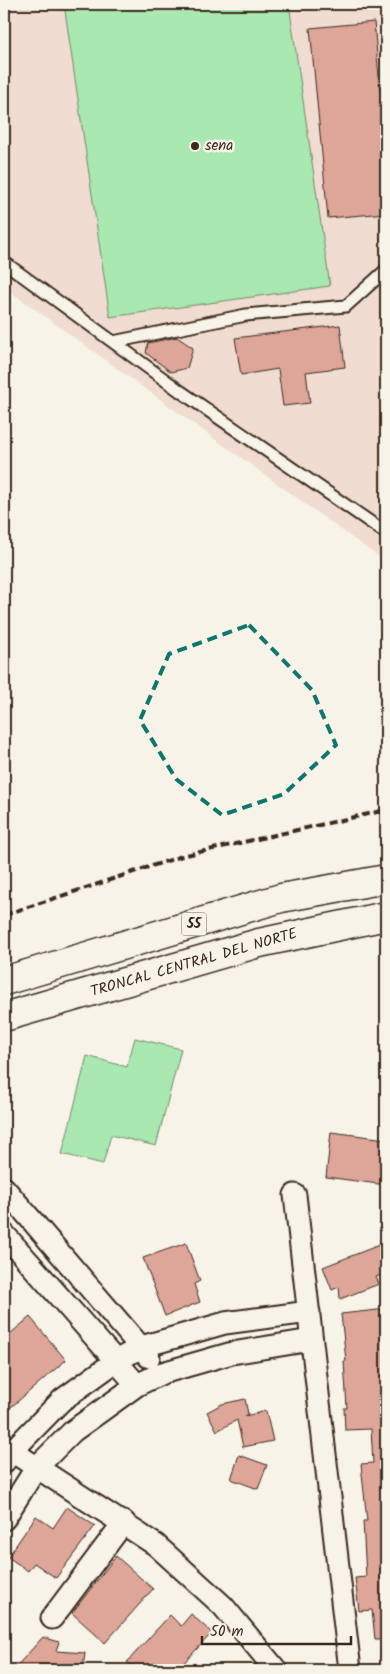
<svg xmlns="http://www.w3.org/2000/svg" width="390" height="1674" viewBox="0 0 390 1674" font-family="Kalam,sans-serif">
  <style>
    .built { fill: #f0dcd0 }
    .green { fill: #a9e8b0; stroke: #728967 }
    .building { fill: #dea599; stroke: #3b2a1e }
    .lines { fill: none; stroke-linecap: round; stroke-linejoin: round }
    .service-casing { stroke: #3b2a1e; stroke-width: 15 }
    .minor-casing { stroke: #3b2a1e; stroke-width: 25 }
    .trunk-casing { stroke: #3b2a1e; stroke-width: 31 }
    .service { stroke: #f7f3e8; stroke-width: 11 }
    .minor { stroke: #f7f3e8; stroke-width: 21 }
    .trunk { stroke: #f7f3e8; stroke-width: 28 }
    .rail { stroke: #3b2a1e; stroke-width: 4; stroke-dasharray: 8 4; stroke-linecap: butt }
    .marked { fill: none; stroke: #0f766e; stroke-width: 4; stroke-dasharray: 10 6; stroke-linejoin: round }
    .poi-dot { fill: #3b2a1e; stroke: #f7f3e8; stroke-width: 2 }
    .labels { text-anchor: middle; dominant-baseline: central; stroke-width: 5; stroke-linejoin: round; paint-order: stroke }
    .shield { fill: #f7f3e8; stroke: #73665b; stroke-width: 1 }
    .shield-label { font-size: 14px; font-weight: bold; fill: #3b2a1e }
    .poi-label { font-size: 15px; fill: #3b2a1e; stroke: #f7f3e8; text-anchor: start }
    .street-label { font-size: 15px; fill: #3b2a1e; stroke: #f7f3e8 }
  </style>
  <rect width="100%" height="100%" fill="#f7f3e8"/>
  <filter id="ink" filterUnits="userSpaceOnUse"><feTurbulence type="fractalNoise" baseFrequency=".02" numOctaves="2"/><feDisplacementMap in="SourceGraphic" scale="10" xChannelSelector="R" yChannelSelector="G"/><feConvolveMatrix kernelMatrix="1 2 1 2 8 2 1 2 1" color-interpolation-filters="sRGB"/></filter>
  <g filter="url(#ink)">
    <path class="built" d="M4 4H386V562L4 287Z"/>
    <path class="green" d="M64 4H289L330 286 110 317Z
      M135 1038 181 1049 156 1146 111 1135 103 1164 62 1154 87 1056 127 1067Z"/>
    <path class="building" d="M374 22 386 154V213L328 218 310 28Z
      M340 325 345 367 306 372 310 403 283 406 278 369 241 375 235 338Z
      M177 337 193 348 187 368 171 372 146 353 148 343Z
      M331 1132 386 1139V1185L326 1177Z
      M186 1243 200 1281 194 1284 200 1302 165 1316 143 1258Z
      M382 1244 386 1254V1273L376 1277 379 1284 340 1299 339 1287 332 1290 323 1267Z
      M386 1309V1639H375L372 1610 359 1611 355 1578 366 1577 363 1521H367L361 1464 373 1463 371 1429 345 1430 344 1408H347L344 1361H346L341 1314Z
      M30 1317 66 1360 4 1413V1339Z
      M245 1399 248 1414 245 1416 266 1411 273 1441 243 1447 237 1420 217 1431 207 1412 222 1404Z
      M239 1455 267 1465 258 1489 231 1479Z
      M67 1507 95 1526 56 1578 34 1563 28 1571 8 1557 36 1516 53 1528Z
      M116 1556 153 1589 105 1643 72 1613Z
      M191 1614 212 1633 177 1670H136L127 1662 170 1615 181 1626Z
      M43 1637 59 1642 56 1651 85 1653 83 1669 13 1670Z"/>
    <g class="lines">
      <g class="service-casing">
        <path id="service" d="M4 262 180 391 386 533
          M113 342 246 315 346 306 386 270"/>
      </g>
      <g class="minor-casing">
        <path id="minor" d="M4 1188 149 1357
          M295 1195 350 1670
          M4 1234 137 1385
          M4 1446 156 1545 223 1606 276 1670
          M4 1462 12 1451 62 1400 116 1361 141 1347 225 1323 309 1312
          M4 1519 36 1468 73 1431 137 1385 162 1373 232 1353 311 1340
          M52 1618 124 1522"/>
      </g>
      <g class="trunk-casing">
        <path id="trunk" d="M4 981 281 898 386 879
          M4 1017 259 943 386 916"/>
      </g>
      <use href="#service" class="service"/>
      <use href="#minor" class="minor"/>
      <use href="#trunk" class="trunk"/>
      <path class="rail" d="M4 915 182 856 386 810"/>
    </g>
  </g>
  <path class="marked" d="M249 625 312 690 336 745 284 794 222 815 176 779 140 720 169 654Z"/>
  <circle class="poi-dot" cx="195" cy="146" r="5"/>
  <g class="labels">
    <rect class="shield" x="181.5" y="912.5" width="25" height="23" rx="4"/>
    <g class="shield-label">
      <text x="194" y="924">55</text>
    </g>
    <g class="poi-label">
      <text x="205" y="146">sena</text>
    </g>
    <g class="street-label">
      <text transform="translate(194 963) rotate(-16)">TRONCAL CENTRAL DEL NORTE</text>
    </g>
  </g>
  <rect width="390" height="1674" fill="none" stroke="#f7f3e8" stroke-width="20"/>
  <rect x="10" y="10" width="370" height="1654" fill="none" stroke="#3b2a1e" stroke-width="2" filter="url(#ink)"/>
  <path d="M202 1636v8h149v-8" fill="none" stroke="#3b2a1e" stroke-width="2.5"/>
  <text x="210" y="1636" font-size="15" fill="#3b2a1e" stroke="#f7f3e8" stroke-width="4" paint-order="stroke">50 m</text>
</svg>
